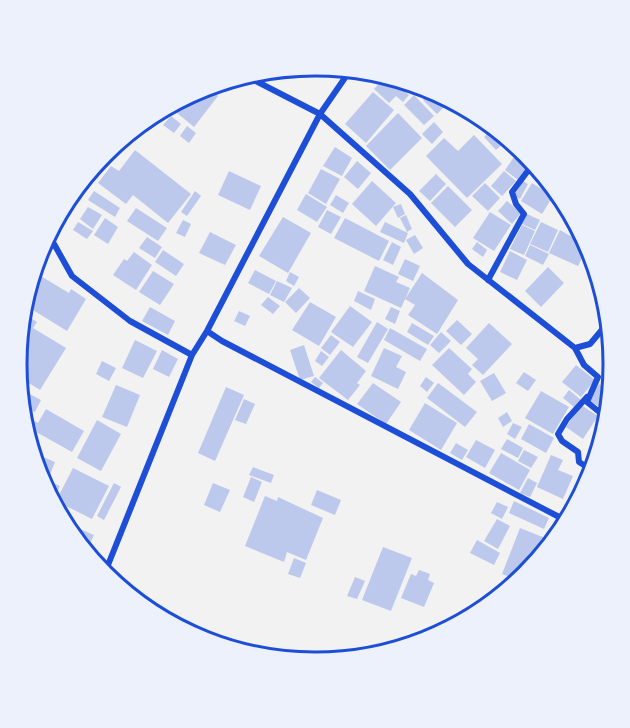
<svg xmlns="http://www.w3.org/2000/svg" width="630" height="728" viewBox="0 0 630 728" font-family="'DejaVu Sans',sans-serif">
  <style>
    .building { fill: #bdc9ec }
    .lines { fill: none; stroke-linecap: round; stroke-linejoin: round }
    .minor { stroke: #1d4ed8; stroke-width: 6 }
    .rim { fill: none; stroke: #1d4ed8; stroke-width: 3 }
  </style>
  <rect width="100%" height="100%" fill="#f2f2f2"/>
  <path class="building" d="M383 79 393 81 409 95 403 102 396 96 389 103 374 89Z
    M396 82 412 85 406 91Z
    M207 87 218 96 194 127 171 108Z
    M432 91 446 105 437 114 423 100Z
    M373 92 394 110 366 143 345 124Z
    M414 95 434 116 424 125 404 105Z
    M398 113 422 138 390 170 366 146Z
    M171 116 181 124 174 133 163 125Z
    M434 122 443 132 432 144 422 134Z
    M187 126 196 133 189 143 180 136Z
    M491 130 504 143 496 150 484 137Z
    M474 135 502 164 467 198 426 156 444 138 458 151Z
    M335 147 352 158 342 176 323 166Z
    M135 150 191 194 168 223 133 195 126 204 98 183 111 166 119 171Z
    M516 154 530 164 518 180 505 170Z
    M357 161 371 173 358 189 344 177Z
    M321 169 340 179 326 204 308 193Z
    M229 171 261 186 250 210 218 195Z
    M504 171 516 181 502 196 491 186Z
    M436 174 446 184 430 201 419 191Z
    M372 181 396 203 376 226 352 204Z
    M523 181 528 184 520 199 514 196Z
    M485 183 500 198 488 211 472 196Z
    M532 183 553 196 542 214 521 201Z
    M448 186 472 210 455 227 431 203Z
    M94 191 120 208 115 217 88 200Z
    M195 191 201 196 187 216 181 212Z
    M306 194 327 207 317 222 297 210Z
    M336 195 349 203 343 213 330 205Z
    M507 201 521 213 512 224 498 211Z
    M401 204 405 214 398 218 393 207Z
    M88 207 102 215 93 229 80 219Z
    M136 208 167 228 158 241 127 221Z
    M327 210 341 217 331 234 318 227Z
    M490 212 511 225 494 251 473 238Z
    M527 214 540 220 535 230 522 224Z
    M406 215 412 229 407 232 400 218Z
    M283 217 311 233 288 273 259 256Z
    M105 218 118 227 108 244 94 235Z
    M345 218 389 241 379 261 334 238Z
    M183 220 191 224 185 237 176 233Z
    M78 222 93 231 87 239 73 230Z
    M385 222 408 233 404 243 380 232Z
    M541 222 558 230 548 252 530 244Z
    M522 225 535 231 524 255 510 249Z
    M560 230 588 246 578 266 549 253Z
    M210 232 236 245 225 265 199 253Z
    M415 235 423 248 414 254 406 240Z
    M147 237 162 247 155 258 139 248Z
    M392 242 401 247 393 265 383 260Z
    M477 242 487 250 483 257 472 249Z
    M530 245 549 254 543 265 525 256Z
    M163 250 184 264 176 276 155 262Z
    M510 251 527 260 517 280 500 272Z
    M134 252 152 265 136 290 113 275 124 259 127 261Z
    M405 259 420 266 413 281 398 274Z
    M375 266 399 277 396 282 410 288 401 308 364 291Z
    M548 267 564 283 541 307 525 291Z
    M255 270 276 281 269 294 248 283Z
    M153 271 174 284 160 305 139 292Z
    M290 272 299 277 294 286 286 281Z
    M422 273 458 300 437 334 408 315 415 305 405 299Z
    M39 275 69 293 71 289 86 299 67 331 28 307 32 286Z
    M277 281 292 288 284 302 270 295Z
    M299 288 310 298 296 313 285 302Z
    M358 291 375 299 371 310 354 301Z
    M268 297 280 306 273 314 261 305Z
    M310 302 336 317 319 346 292 330Z
    M350 306 372 322 353 347 331 332Z
    M150 307 175 321 168 335 142 321Z
    M391 307 400 311 395 324 385 319Z
    M239 311 250 316 245 326 234 321Z
    M26 315 37 322 33 328 66 348 40 390 19 377 17 367 24 357 19 353Z
    M457 320 472 334 461 345 446 331Z
    M377 322 388 329 368 363 357 357Z
    M412 323 434 336 428 345 407 332Z
    M489 323 512 344 483 375 472 365 478 359 466 348Z
    M390 328 427 349 420 361 384 340Z
    M441 332 451 341 439 353 430 345Z
    M331 335 340 342 330 355 321 348Z
    M135 340 157 351 143 378 122 368Z
    M304 345 314 376 300 380 290 350Z
    M384 348 402 356 396 367 406 372 398 389 371 376Z
    M449 348 472 369 468 374 476 382 464 395 432 365Z
    M162 350 178 359 169 377 153 369Z
    M341 350 366 371 357 383 360 385 348 400 319 378Z
    M321 351 329 357 322 366 315 361Z
    M102 361 116 368 109 381 96 374Z
    M576 365 595 380 581 397 562 382Z
    M524 372 536 380 528 391 516 383Z
    M494 373 506 393 492 401 480 381Z
    M315 377 323 383 319 388 311 382Z
    M426 377 434 383 427 392 420 386Z
    M373 383 401 402 386 424 357 404Z
    M438 383 477 412 465 427 427 398Z
    M599 384 608 390 602 408 588 400Z
    M116 385 140 395 127 427 102 417Z
    M226 387 244 395 215 461 198 453Z
    M569 390 581 400 574 407 563 398Z
    M541 391 569 407 553 434 525 418Z
    M28 393 41 400 35 412 25 407 24 401Z
    M244 399 255 404 246 424 235 420Z
    M425 403 457 423 441 450 409 430Z
    M581 405 598 416 583 439 566 427Z
    M46 409 84 431 72 452 29 428 31 419 38 423Z
    M507 412 512 421 503 427 498 418Z
    M97 420 121 434 101 471 77 458Z
    M513 423 522 427 515 439 507 434Z
    M529 424 554 438 546 453 521 439Z
    M598 438H599L593 466 586 463Z
    M507 439 523 448 518 458 501 449Z
    M476 440 495 450 485 468 466 457Z
    M456 443 468 450 462 460 450 453Z
    M524 450 538 457 531 468 518 461Z
    M34 453 55 462 45 487 39 478Z
    M501 453 530 470 519 490 489 473Z
    M551 455 563 460 558 470 573 476 563 499 537 487Z
    M253 467 274 475 271 483 249 475Z
    M73 468 109 486 92 519 56 501Z
    M251 477 262 482 254 502 243 497Z
    M528 478 537 483 530 497 520 493Z
    M49 481 60 486 56 495 46 488Z
    M114 483 121 487 104 520 97 516Z
    M213 483 230 490 220 512 204 505Z
    M317 490 341 500 335 515 311 505Z
    M265 496 277 501 278 497 323 518 306 560 287 552 284 562 245 546Z
    M514 501 549 518 544 529 509 513Z
    M497 502 508 507 502 519 491 513Z
    M497 519 510 526 498 549 484 541Z
    M71 525 94 535 87 550 81 540Z
    M520 528 550 540 526 575 518 580 502 574Z
    M477 540 500 553 494 565 470 553Z
    M383 547 412 558 391 611 362 600Z
    M294 558 306 563 300 578 288 574Z
    M419 570 430 574 428 580 434 583 424 607 401 598 411 574 416 576Z
    M355 577 365 581 357 599 347 596Z"/>
  <g class="lines">
    <path class="minor" d="M250 78 320 114 410 194 468 264 575 348 584 365 598 377 587 402 603 415
      M501 136 532 162
      M49 235 72 276 130 321 192 355
      M488 280 524 214 516 204 512 192 533 164
      M207 331 222 341 563 519
      M575 348 590 344 606 325
      M587 397 567 419 558 434 562 441 578 452 579 462 592 470
      M104 575 192 355 207 331 320 114 349 72"/>
  </g>
  <path d="M0 0H630V728H0ZM27 364a288 288 0 1 1 576 0a288 288 0 1 1-576 0Z" fill="#edf1fc" fill-rule="evenodd"/>
  <path class="rim" d="M27 364a288 288 0 1 1 576 0a288 288 0 1 1-576 0Z"/>
</svg>
